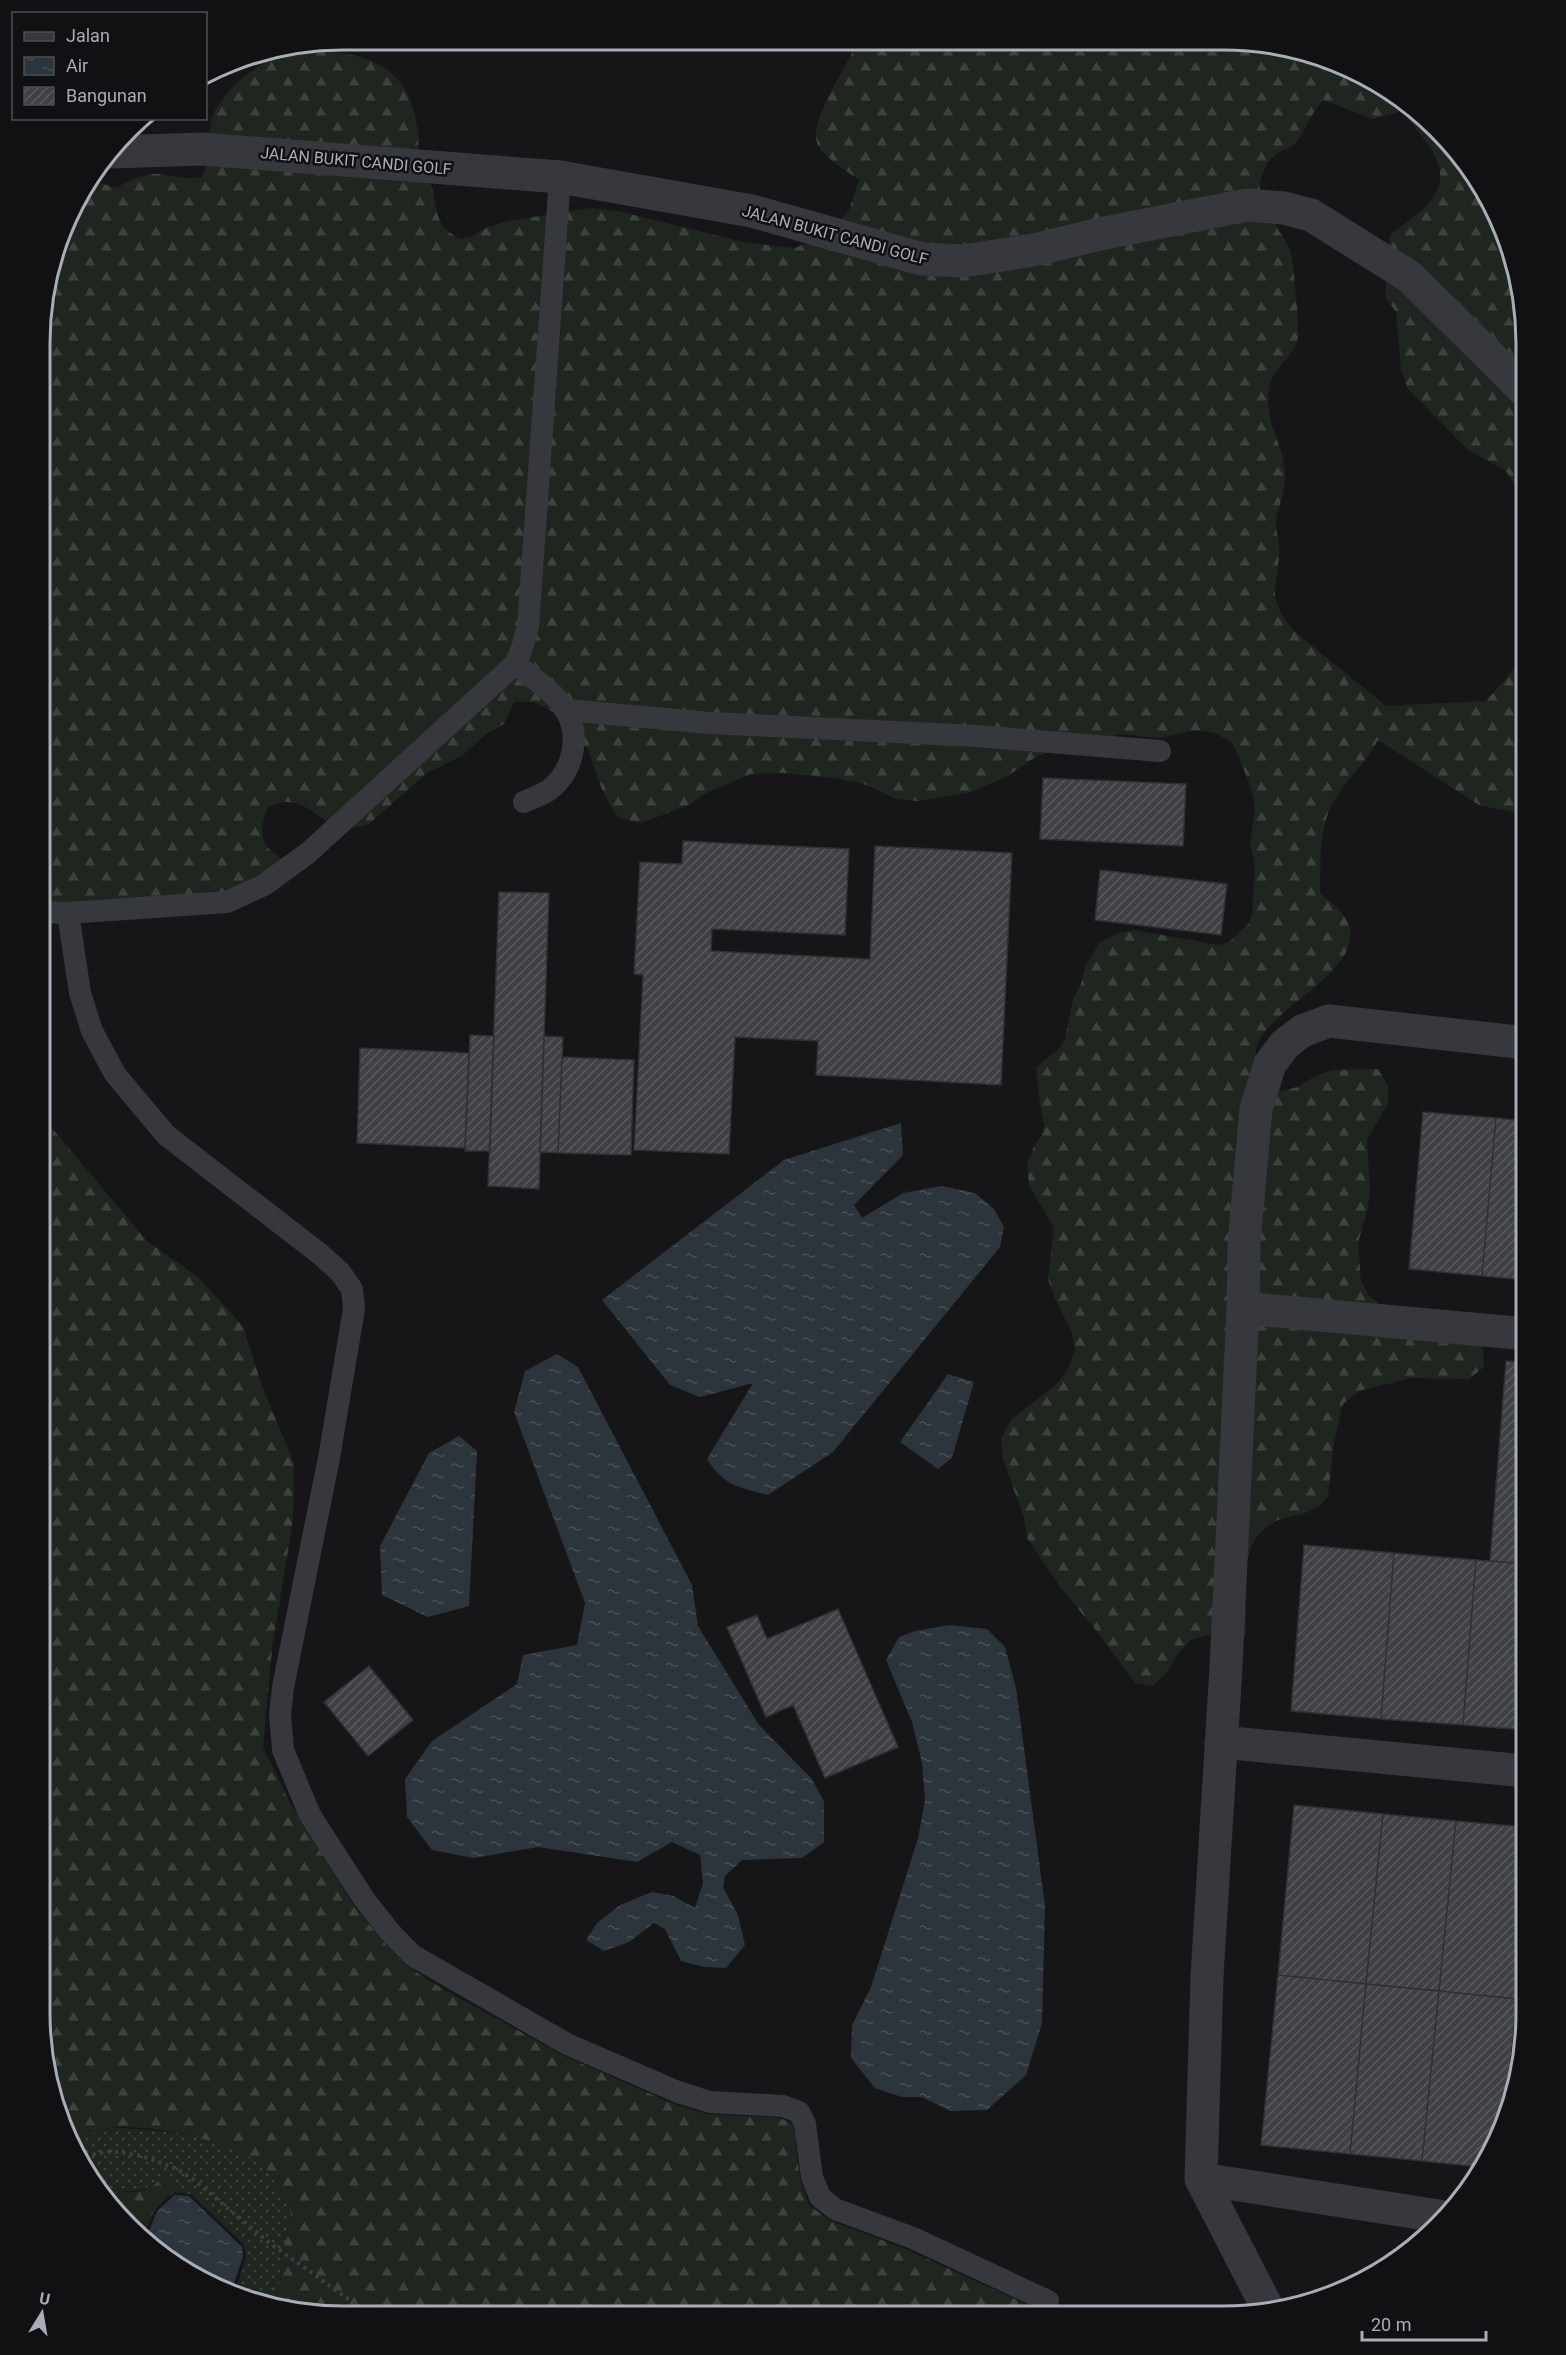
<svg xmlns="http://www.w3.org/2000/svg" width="1566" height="2355" viewBox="0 0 1566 2355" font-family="Roboto,sans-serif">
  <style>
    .grass { fill: url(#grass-dots) }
    .forest { fill: url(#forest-firs) }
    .water { fill: url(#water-ripples) }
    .building { fill: url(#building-hatch); stroke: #303034; stroke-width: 1.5 }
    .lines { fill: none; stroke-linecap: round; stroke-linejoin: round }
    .path { stroke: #3d3f44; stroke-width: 4; stroke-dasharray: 3 4.5; stroke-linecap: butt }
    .service { stroke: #37383d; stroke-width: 22 }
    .minor { stroke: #37383d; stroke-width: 33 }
    .labels { text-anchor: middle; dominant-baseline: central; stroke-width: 5; stroke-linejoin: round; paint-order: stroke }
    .street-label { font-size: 16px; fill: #a8adb8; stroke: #111113 }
    .rim { fill: none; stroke: #a8adb8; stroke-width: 3 }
  </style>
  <defs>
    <pattern id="grass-dots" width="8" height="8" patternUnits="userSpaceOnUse" patternTransform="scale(1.5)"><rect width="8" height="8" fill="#1e261f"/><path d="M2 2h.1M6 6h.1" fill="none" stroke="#3c433d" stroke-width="1.8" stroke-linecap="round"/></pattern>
    <pattern id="forest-firs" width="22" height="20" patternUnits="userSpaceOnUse" patternTransform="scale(1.5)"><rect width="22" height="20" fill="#1e261f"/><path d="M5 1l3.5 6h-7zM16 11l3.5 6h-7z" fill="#3c433d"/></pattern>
    <pattern id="water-ripples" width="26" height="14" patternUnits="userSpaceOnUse" patternTransform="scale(1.5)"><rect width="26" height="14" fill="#2c353c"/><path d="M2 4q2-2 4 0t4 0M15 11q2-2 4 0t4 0" fill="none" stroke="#485056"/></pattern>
    <pattern id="building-hatch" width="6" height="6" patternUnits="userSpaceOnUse" patternTransform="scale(1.5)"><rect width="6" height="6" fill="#404145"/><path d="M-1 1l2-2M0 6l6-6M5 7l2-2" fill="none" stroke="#595a5e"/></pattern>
  </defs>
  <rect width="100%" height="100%" fill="#161618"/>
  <path class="grass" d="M110 2128C153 2129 225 2134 258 2163 272 2175 282 2192 292 2208L284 2245 276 2306 234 2295 246 2257 244 2245 191 2194 174 2192 175 2186 154 2183C143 2192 133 2191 118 2192L111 2198 110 2205 102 2197 72 2145 92 2133Z"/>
  <path class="forest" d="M857 40 1263 42 1339 62 1408 102 1464 158 1504 226 1527 343V536L1516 487 1505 470 1469 451 1408 389 1401 370 1396 312 1385 297 1390 235C1403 224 1419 215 1430 202 1458 169 1422 138 1402 111L1373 119 1324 100C1310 112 1305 135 1294 145 1290 149 1283 149 1278 153 1268 159 1262 172 1260 183 1256 204 1284 233 1291 253 1293 261 1300 330 1298 338 1293 359 1272 368 1269 388 1264 424 1283 442 1285 472 1286 489 1279 504 1276 521 1275 528 1278 536 1279 543 1281 587 1261 592 1295 632L1386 706 1486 701 1527 655V815L1479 805 1378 740C1366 763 1347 779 1334 801 1318 827 1321 864 1320 893 1329 901 1340 909 1346 919 1377 973 1240 1017 1257 1061 1261 1072 1272 1082 1278 1092L1297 1087 1314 1077 1332 1070 1378 1069 1388 1085V1103L1367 1140 1370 1187 1368 1207 1358 1243 1361 1281 1369 1296 1383 1307 1483 1346 1484 1367 1469 1379 1411 1378 1359 1391 1343 1404 1334 1441 1328 1497C1324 1501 1319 1507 1314 1509 1302 1517 1283 1515 1271 1524 1234 1547 1247 1600 1246 1635L1228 1639 1209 1635 1190 1640 1177 1655 1167 1672 1153 1686 1135 1683 1099 1634 1061 1588 1027 1538 1024 1518 1003 1459 1001 1439 1011 1420 1057 1384 1068 1369 1075 1350 1071 1331 1054 1296 1048 1279 1054 1228 1029 1185 1027 1163 1036 1142 1042 1135 1044 1125 1039 1097 1036 1067 1058 1050 1065 1039 1073 999 1081 984 1085 967 1100 942 1119 933 1134 930 1219 945 1229 942 1249 923 1252 914 1255 864 1250 844 1255 808 1251 788 1236 750 1231 742 1215 733 1195 730 1160 738 1120 734 1049 751 1031 760 1006 777 968 793 917 801 896 799 867 785 835 778 784 773 751 774 706 793 689 805 641 823 622 819 614 813 601 787 588 749 553 712 534 702H514L504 724 486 734 462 756 427 773 369 824C326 839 318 802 286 802 280 802 274 805 268 807 259 826 258 845 280 857L282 872 233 895 215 891 165 897 41 904 42 303 80 191 90 179 115 188C127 183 139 175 152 174 169 173 185 181 202 177 210 158 207 135 213 115 216 107 223 99 228 92 251 67 280 50 315 51 373 53 409 68 418 130 420 137 417 145 419 153 422 166 430 178 433 191 437 214 437 228 461 239L471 237 488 227 508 221 591 208 618 211 743 242 795 248 812 241 843 217 849 210 859 180C846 170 828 160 819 147 804 124 850 65 857 40Z
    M40 1114 147 1241 197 1276 243 1326 262 1386 294 1463 293 1520 272 1649 263 1747 288 1799 354 1906 382 1940 404 1964 433 1983 562 2055 674 2104 707 2114 780 2118 790 2122 794 2128 800 2180 809 2205 829 2220 908 2250 1045 2313 1109 2316 304 2313 276 2306 284 2245 292 2208C281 2191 271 2173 255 2161 224 2139 147 2123 109 2128 95 2131 84 2138 72 2145L62 2129 39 2012Z
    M163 2179 172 2181 175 2186 174 2192 155 2209 147 2227 139 2235 110 2205C115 2184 132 2197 146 2189 152 2186 157 2182 163 2179Z"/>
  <path class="water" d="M901 1123 903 1155 854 1205 862 1218 903 1193 942 1186 975 1193 994 1209 1004 1227 1000 1247 833 1452 768 1495C738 1487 724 1486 707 1459L753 1383 700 1397 670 1385 602 1300 784 1160Z
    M557 1354 578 1367 692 1585 698 1626 759 1725 812 1779 824 1802V1842L802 1858 742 1860 725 1876 723 1887 738 1915 745 1945 726 1968 704 1967 681 1961 665 1929 654 1923 629 1942 604 1951 586 1940 597 1923 620 1905 652 1892 673 1896 695 1908 703 1883 700 1855 672 1842 637 1862 538 1847 474 1858 432 1850 407 1817 405 1779 432 1741 517 1684 523 1655 577 1645 585 1603 514 1412 525 1371Z
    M948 1374 974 1382 952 1458 938 1469 900 1442Z
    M459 1436 477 1451 469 1606 428 1617 382 1595 380 1546 429 1453Z
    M949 1625 987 1629 1005 1647 1016 1688 1045 1906 1042 2023 1026 2075 987 2110 950 2111 922 2097H902L875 2088 851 2058 852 2025 871 1987 903 1886 918 1838 925 1800 922 1763 912 1722 886 1660 899 1637 915 1631Z
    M175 2195 189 2196 242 2247 243 2257 230 2294 158 2253 141 2237 150 2229 157 2211Z"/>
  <path class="building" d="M1043 778 1186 784 1183 846 1040 839Z
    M683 841 849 849 845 935 712 929 711 951 870 959 875 846 1012 853 1001 1085 816 1075 818 1041 735 1037 729 1154 634 1150 643 975 634 974 640 862 682 864Z
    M1100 870 1227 884 1221 935 1095 920Z
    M499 892 549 893 539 1189 488 1186Z
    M470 1035 494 1036 490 1151H465Z
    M544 1036 563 1037 558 1153 540 1152Z
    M360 1048 469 1053 465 1148 357 1143Z
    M562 1057 634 1060 631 1155 558 1153Z
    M1423 1112 1496 1118 1482 1276 1409 1269Z
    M1496 1118 1527 1121V1280L1482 1276Z
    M1506 1361 1527 1362V1564L1490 1561Z
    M1304 1545 1394 1553 1381 1719 1291 1711Z
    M1394 1553 1476 1560 1463 1725 1381 1719Z
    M1476 1560 1527 1564 1526 1730 1463 1725Z
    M838 1609 898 1747 825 1778 793 1705 766 1717 727 1627 757 1615 767 1639Z
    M369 1666 413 1720 368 1756 324 1702Z
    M1294 1805 1383 1814 1366 1984 1278 1975Z
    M1383 1814 1456 1821 1439 1991 1366 1984Z
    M1456 1821 1526 1827V1901L1517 1999 1439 1991Z
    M1526 1901V2000L1517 1999Z
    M1278 1975 1366 1984 1350 2154 1261 2145Z
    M1366 1984 1439 1991 1422 2161 1350 2154Z
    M1439 1991 1517 1999 1504 2122 1480 2167 1422 2161Z
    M1517 1999 1526 2000V2032L1511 2110 1504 2122Z"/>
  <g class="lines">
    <path class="path" d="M78 2157 112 2151 142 2156 175 2168 194 2180 267 2241 369 2314"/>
    <path class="service" d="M515 664C533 678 554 691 566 711 581 736 573 772 549 790 542 795 532 798 524 802
      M566 710 710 723 977 736 1160 751
      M41 912 68 913 227 902 264 885 308 853 515 664 522 648 528 626 560 177
      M68 913 80 993 92 1031 115 1074 166 1135 320 1254 340 1272 352 1289 354 1309 329 1458 283 1687 280 1715 283 1750 310 1815 364 1899 390 1932 412 1955 567 2044 678 2092 710 2102 783 2106 799 2112 805 2124 812 2177 820 2197 835 2209 913 2238 1048 2301"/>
    <path class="minor" d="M112 152 202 149 560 177 752 211 922 259 963 261 1034 250 1100 234 1247 205 1284 208 1311 215 1410 277 1527 393
      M1243 1308 1527 1334
      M1221 1742 1526 1771
      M1201 2179 1207 1976 1226 1667 1243 1308 1244 1243 1256 1109 1270 1064 1285 1044 1302 1031 1329 1021 1527 1043
      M1267 2307 1201 2179 1445 2217"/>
  </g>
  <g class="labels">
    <g class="street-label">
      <text transform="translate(356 161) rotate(5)">JALAN BUKIT CANDI GOLF</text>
      <text transform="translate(835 235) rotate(15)">JALAN BUKIT CANDI GOLF</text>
    </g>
  </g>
  <path d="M0 0H1566V2355H0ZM343 50H1223A293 293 0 0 1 1516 343V2013A293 293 0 0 1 1223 2306H343A293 293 0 0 1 50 2013V343A293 293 0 0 1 343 50Z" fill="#111113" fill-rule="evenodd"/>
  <path class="rim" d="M343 50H1223A293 293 0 0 1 1516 343V2013A293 293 0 0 1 1223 2306H343A293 293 0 0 1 50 2013V343A293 293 0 0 1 343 50Z"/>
  <rect x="12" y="12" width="195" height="108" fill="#111113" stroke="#4d4f55" stroke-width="1.5"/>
  <rect x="24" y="32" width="30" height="9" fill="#37383d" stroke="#4d4f55" stroke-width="1.5"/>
  <text x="66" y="42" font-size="18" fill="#a8adb8">Jalan</text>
  <rect x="24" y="57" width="30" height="18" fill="url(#water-ripples)" stroke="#4d4f55" stroke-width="1.5"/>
  <text x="66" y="72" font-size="18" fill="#a8adb8">Air</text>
  <rect x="24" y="87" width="30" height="18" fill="url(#building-hatch)" stroke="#4d4f55" stroke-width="1.5"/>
  <text x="66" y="102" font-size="18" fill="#a8adb8">Bangunan</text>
  <g transform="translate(42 2313) rotate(11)" stroke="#111113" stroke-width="4.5" paint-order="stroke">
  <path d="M0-4.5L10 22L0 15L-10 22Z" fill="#a8adb8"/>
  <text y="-9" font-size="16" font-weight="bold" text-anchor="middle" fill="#a8adb8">U</text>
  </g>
  <path d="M1362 2331v9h124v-9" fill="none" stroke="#a8adb8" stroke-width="3"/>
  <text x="1371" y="2331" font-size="18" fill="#a8adb8" stroke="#111113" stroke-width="4.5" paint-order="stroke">20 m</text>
</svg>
